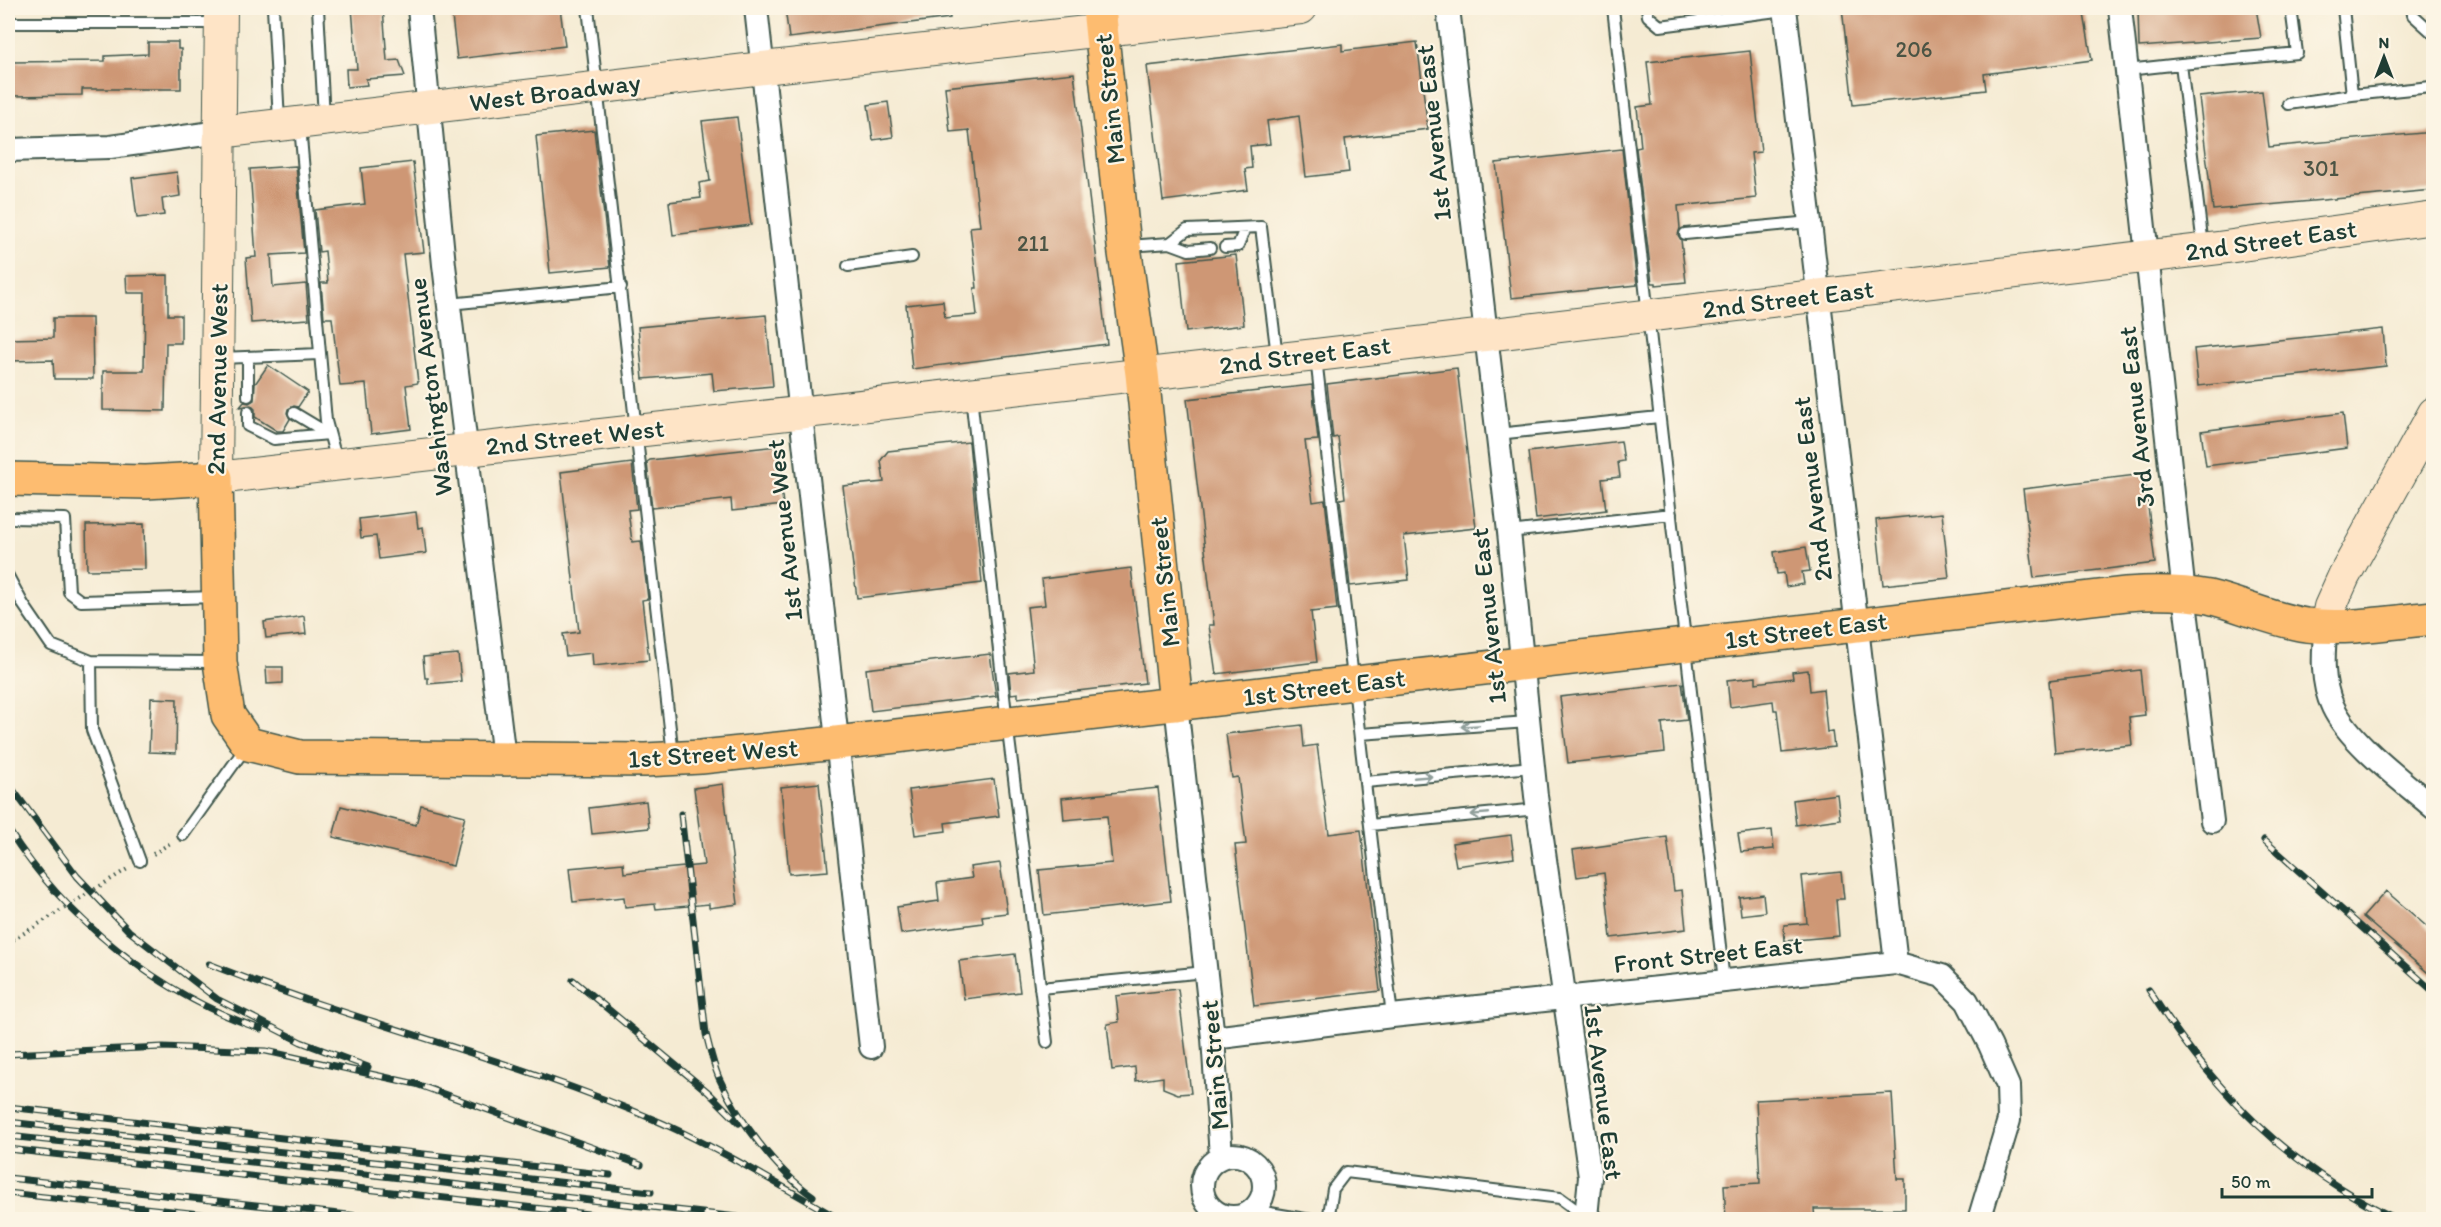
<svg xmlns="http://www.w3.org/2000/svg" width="2441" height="1227" viewBox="0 0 2441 1227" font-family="Itim,sans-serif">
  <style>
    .building { fill: #ce9775 }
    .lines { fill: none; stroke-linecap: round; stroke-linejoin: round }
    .lane-casing { stroke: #3f574c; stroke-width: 14 }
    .street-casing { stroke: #3f574c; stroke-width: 26 }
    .secondary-casing { stroke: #3f574c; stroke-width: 34 }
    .primary-casing { stroke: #3f574c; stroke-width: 36 }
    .path { stroke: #3f574c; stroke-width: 4; stroke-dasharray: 1.5 4.5; stroke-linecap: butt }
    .lane { stroke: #fff; stroke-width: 10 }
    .street { stroke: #fff; stroke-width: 22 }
    .secondary { stroke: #fee4c6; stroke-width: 32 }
    .primary { stroke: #fdbc70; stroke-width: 33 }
    .rail-casing { stroke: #1f3d34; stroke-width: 7 }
    .rail { stroke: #fcf5e5; stroke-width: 4.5; stroke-dasharray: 14; stroke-linecap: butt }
    .oneway { stroke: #8f9e9a }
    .labels { text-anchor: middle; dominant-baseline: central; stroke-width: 4.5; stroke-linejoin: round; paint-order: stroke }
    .number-label { font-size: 22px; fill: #4b5444 }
    .street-label { font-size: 26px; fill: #1f3d34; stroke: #fcf5e5 }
  </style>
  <rect width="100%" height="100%" fill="#fcf5e5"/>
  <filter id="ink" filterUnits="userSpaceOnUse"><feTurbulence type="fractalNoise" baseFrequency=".0167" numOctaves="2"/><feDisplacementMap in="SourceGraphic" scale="12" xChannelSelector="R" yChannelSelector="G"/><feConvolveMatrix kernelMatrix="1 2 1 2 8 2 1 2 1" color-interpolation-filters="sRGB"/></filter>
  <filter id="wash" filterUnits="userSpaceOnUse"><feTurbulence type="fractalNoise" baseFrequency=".008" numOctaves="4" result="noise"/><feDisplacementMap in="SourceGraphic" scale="24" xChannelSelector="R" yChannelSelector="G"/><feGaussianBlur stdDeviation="1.35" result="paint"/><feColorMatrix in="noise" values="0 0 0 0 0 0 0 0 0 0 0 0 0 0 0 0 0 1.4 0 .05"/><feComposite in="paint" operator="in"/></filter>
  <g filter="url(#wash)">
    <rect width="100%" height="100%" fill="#f5ebd3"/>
    <g id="blocks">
      <path class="building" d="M352 8H383L387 61 399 60 405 76 366 79 367 85 347 87 346 69H357Z
        M451 8H560L565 46 457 59Z
        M785 8H949L950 18 789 38Z
        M1842 8H1976V11L2000 8H2083L2092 60 1984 74 1986 90 1853 105Z
        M2138 8H2256L2261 38 2139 47Z
        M148 42H178V49H181V89H82V95L11 96V62L105 61V56L148 54Z
        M1417 42 1428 129 1345 139 1349 172 1306 177 1299 116 1267 121 1270 144 1250 146 1252 168 1245 169 1248 190 1163 201 1147 66 1342 44V51Z
        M1750 51 1761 152 1751 153 1756 198 1678 206 1680 228 1678 235 1681 240 1686 282 1656 285V283H1652L1636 148 1641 147 1637 107 1652 105 1647 62Z
        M1074 73 1107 344 912 369 906 305 943 301 945 318 977 315 974 288H977L970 227 980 226 969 130 950 132 945 87Z
        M2262 91 2269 147 2433 132V190L2213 210 2199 97Z
        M888 102 893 137 873 140 868 105Z
        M737 117 751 225 673 235 669 202 701 198 699 183 710 181 702 121Z
        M594 130 610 267 550 273 536 136Z
        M1622 149 1637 285 1511 298 1496 163Z
        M413 162 424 252 403 254 418 383 406 385 411 429 371 434 366 384 340 386 332 318H324L321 283H328L325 251 319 252 315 210 365 204 361 168Z
        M296 166 304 253 271 255 273 287 306 284 309 319 251 323 246 258 256 257 250 169Z
        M177 172 180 196 162 199 164 215 137 218 132 178Z
        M1236 255 1244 325 1186 332 1179 261Z
        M168 275V315H181V343H166L165 411 103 410V371H144L145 293H127L126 276Z
        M766 315 773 386 714 391 712 373 643 379 638 327Z
        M53 318H92L93 379H54L53 360 8 361V339L53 338Z
        M2383 329 2386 366 2198 386 2194 349Z
        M268 365 308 392 298 407 294 406 288 409 287 413 290 419 283 431H277L255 417V409L251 405 240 407 244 402 249 403 254 400 255 384Z
        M1457 368 1476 528 1404 536 1409 580 1350 586 1340 499 1345 498 1338 437 1333 438 1327 384Z
        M1312 385 1318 440 1305 441 1313 502 1325 500 1337 609 1311 612 1317 662 1216 674 1209 625H1214L1187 399Z
        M2343 413 2347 448 2206 466 2201 431Z
        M1621 441 1624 461 1618 462 1620 477 1602 479 1606 510 1536 519 1528 452Z
        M969 442 982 583 857 598 843 486 884 482 881 460 888 451Z
        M777 446 783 505 732 511 731 499 652 508 647 462 650 460Z
        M632 463 637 509 628 510 632 542 641 541 648 599 642 600 649 660 593 666 592 653 566 656 563 634 579 632 561 472Z
        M2144 474 2155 563 2034 578 2023 489Z
        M416 512 418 528 423 527 426 553 379 559 376 536 361 538 359 519Z
        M1942 513 1949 578 1883 585 1876 520Z
        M144 524 145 569 87 570 86 525Z
        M1806 547 1810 571 1802 572 1804 584 1786 587 1784 573 1777 574 1774 552Z
        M1131 568 1145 683 1018 698V693L1011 694 1009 673 1034 670 1027 607 1045 605 1042 579Z
        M304 616 306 634 266 638 264 622Z
        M458 654 461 681 428 684V678H425L423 657Z
        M990 654 996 696 871 711 866 669Z
        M266 667H283V683L267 684Z
        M1808 670 1810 691 1823 689 1827 732 1832 731 1834 747 1782 753 1777 710H1774L1773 701 1730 707 1727 680 1756 677V683L1793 678 1792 672Z
        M2140 670 2145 715 2129 717 2132 745 2055 753 2049 681Z
        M1682 683 1687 720 1662 723 1665 752 1568 763 1560 697Z
        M151 698 177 699 176 753 149 752Z
        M1302 725 1304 747 1317 745 1329 834 1361 830 1380 991 1254 1006 1235 845 1246 844 1238 777 1232 778 1226 734Z
        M994 779 999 816 945 823 946 831 915 835 909 790Z
        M819 783 828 871 789 874 781 787Z
        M723 784 738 904 709 908V904L656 909 655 904 625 907 624 897 573 902 569 868 623 863 624 873 704 865 694 788Z
        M1158 788 1171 901 1044 915 1039 870 1112 863 1107 816 1064 820 1062 798Z
        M1837 794 1840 819 1796 825 1793 800Z
        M646 801 649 828 592 834 589 808Z
        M421 805 465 816 453 866 333 837 341 806 416 825Z
        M1772 830 1774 849 1741 852 1738 834Z
        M1511 835 1514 858 1456 866 1452 843Z
        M1667 837 1674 891 1682 890 1686 929 1611 938 1604 873 1577 877 1573 850Z
        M1000 863 1007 913 982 916 983 923 901 934 897 907 939 901 937 883 972 878 970 867Z
        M1841 872 1844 899H1836L1839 936 1785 941 1784 925 1807 923 1802 876Z
        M2386 891 2433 932V977L2363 917Z
        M1763 894 1765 912 1741 915 1739 897Z
        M1015 954 1020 992 964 999 959 961Z
        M1178 989 1191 1093 1178 1094 1163 1088V1077L1136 1081 1135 1067 1112 1070 1107 1024 1119 1022 1116 996Z
        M1892 1093 1897 1179H1905V1209H1814L1815 1220H1726L1724 1185 1760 1183 1756 1100Z"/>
    </g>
  </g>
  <g filter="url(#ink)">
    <use href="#blocks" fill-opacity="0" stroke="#3f574c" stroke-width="1.5"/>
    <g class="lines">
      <g class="lane-casing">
        <path id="lane" d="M273 8 279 121
          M318 8 324 118
          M588 8 673 755
          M1613 8 1724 981
          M1647 8 1648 16 1660 26 1785 10
          M2412 8 2413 15 2434 34
          M8 23H218
          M2181 64 2297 53 2291 8
          M2127 70 2181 64 2203 246
          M2352 95 2431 87
          M2288 104 2352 95 2343 8
          M300 126 326 421 337 462
          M1685 234 1810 222
          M1170 243 1187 230 1261 227 1277 356
          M1128 246 1170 243 1189 250 1210 248
          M1225 247 1238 246 1245 228
          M848 266 912 257
          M449 304 621 287
          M221 358 319 354
          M1316 358 1392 1016
          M248 396V357
          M971 396 1007 723 1047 1042
          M248 412V426L274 439 329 434
          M294 413 329 434
          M1497 434 1659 417
          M8 518 65 519 69 592 81 601 215 597
          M1509 532 1671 514
          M8 576 23 604 51 645 91 661 218 662
          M91 661 92 730 140 861
          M1360 734 1528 722
          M1365 782 1533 767
          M1370 825 1538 809
          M183 835 246 747
          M1040 988 1206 972
          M1253 1210 1311 1220
          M1328 1220 1333 1189 1346 1172 1560 1198 1586 1217"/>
      </g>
      <g class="street-casing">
        <path id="street" d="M419 8 444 265 504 758
          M756 8 871 1047
          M1448 8 1509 532 1536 796 1590 1177 1586 1217 1592 1220
          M1785 8 1896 963
          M2120 8 2184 594 2212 821
          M8 150 110 147 220 132
          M2326 626C2323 652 2321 683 2333 707 2350 743 2403 781 2434 808
          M1176 704 1213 1038 1221 1157
          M1213 1038 1392 1016 1896 963 1942 976 1967 1001 1990 1045 2008 1086 2009 1120 1979 1220
          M1202 1186a31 31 0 1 1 62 0a31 31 0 1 1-62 0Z"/>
      </g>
      <g class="secondary-casing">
        <path id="secondary" d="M221 8 216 478 1316 355 2219 248 2434 218
          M220 132 763 68 1301 8
          M2326 626 2330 607 2344 576 2434 413"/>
      </g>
      <g class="primary-casing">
        <path id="primary" d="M1099 8 1124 246 1142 374 1176 704
          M8 479 146 482 216 478 220 662 228 715 248 744 300 757 645 760 701 757 836 743 2126 594C2154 592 2181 592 2209 597 2242 605 2272 620 2306 625 2347 630 2392 622 2434 618"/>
      </g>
      <path class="path" d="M153 854 172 842
        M8 943 129 868"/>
      <use href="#lane" class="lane"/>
      <use href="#street" class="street"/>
      <use href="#secondary" class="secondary"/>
      <use href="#primary" class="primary"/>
      <g class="rail-casing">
        <path id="rail" d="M8 783 77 876 129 931 217 999 301 1042 368 1067
          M681 814 706 1034C710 1049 713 1064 719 1078 737 1118 777 1172 813 1196
          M8 829C65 919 159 995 261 1029
          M2264 840 2434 992
          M209 964C357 1023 515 1059 662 1123 724 1151 782 1187 841 1220
          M573 980 708 1092 739 1123
          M2149 990C2213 1091 2289 1169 2399 1220
          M8 1054 163 1047 266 1051 416 1084 641 1165
          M8 1107 610 1175
          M8 1122 651 1192
          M8 1136 383 1176 737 1217
          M8 1149 642 1220
          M8 1178 395 1220
          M8 1193 254 1220"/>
      </g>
      <use href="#rail" class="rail"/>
    </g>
    <defs><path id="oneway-shaft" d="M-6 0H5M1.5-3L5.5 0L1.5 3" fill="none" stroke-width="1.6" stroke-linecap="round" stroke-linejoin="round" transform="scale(1.5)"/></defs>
    <g class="oneway">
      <use href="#oneway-shaft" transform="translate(1470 726) rotate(176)"/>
      <use href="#oneway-shaft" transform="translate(1423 777) rotate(-5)"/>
      <use href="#oneway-shaft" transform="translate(1480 814) rotate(175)"/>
    </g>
  </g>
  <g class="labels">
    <g class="number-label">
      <text x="1914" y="49">206</text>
      <text x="2321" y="168">301</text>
      <text x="1033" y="243">211</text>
    </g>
    <g class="street-label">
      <text transform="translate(555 92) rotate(-7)">West Broadway</text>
      <text transform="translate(1109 99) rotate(-96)">Main Street</text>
      <text transform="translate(1433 133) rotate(-96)">1st Avenue East</text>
      <text transform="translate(2271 240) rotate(-8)">2nd Street East</text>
      <text transform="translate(1788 299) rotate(-7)">2nd Street East</text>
      <text transform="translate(1305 355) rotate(-7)">2nd Street East</text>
      <text transform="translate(217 379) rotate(-89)">2nd Avenue West</text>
      <text transform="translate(430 387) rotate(-97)">Washington Avenue</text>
      <text transform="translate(2136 417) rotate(-96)">3rd Avenue East</text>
      <text transform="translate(575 437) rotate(-6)">2nd Street West</text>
      <text transform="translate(1812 489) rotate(-97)">2nd Avenue East</text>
      <text transform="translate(784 530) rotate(-96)">1st Avenue West</text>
      <text transform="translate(1164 582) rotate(-96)">Main Street</text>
      <text transform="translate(1488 616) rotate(-96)">1st Avenue East</text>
      <text transform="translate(1806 630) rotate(-7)">1st Street East</text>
      <text transform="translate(1324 687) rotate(-7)">1st Street East</text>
      <text transform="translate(713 753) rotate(-4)">1st Street West</text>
      <text transform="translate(1708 954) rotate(-6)">Front Street East</text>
      <text transform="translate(1214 1065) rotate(-95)">Main Street</text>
      <text transform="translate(1604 1092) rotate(83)">1st Avenue East</text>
    </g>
  </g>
  <rect width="2441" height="1227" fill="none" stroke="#fcf5e5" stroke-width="30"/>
  <g transform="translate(2384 57)" stroke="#fcf5e5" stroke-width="4.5" paint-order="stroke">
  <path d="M0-4.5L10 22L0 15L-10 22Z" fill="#1f3d34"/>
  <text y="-9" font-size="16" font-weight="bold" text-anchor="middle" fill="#1f3d34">N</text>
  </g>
  <path d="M2222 1188v9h150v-9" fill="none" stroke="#1f3d34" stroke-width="3"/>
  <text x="2231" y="1188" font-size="18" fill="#1f3d34" stroke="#fcf5e5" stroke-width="4.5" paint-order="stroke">50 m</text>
</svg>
